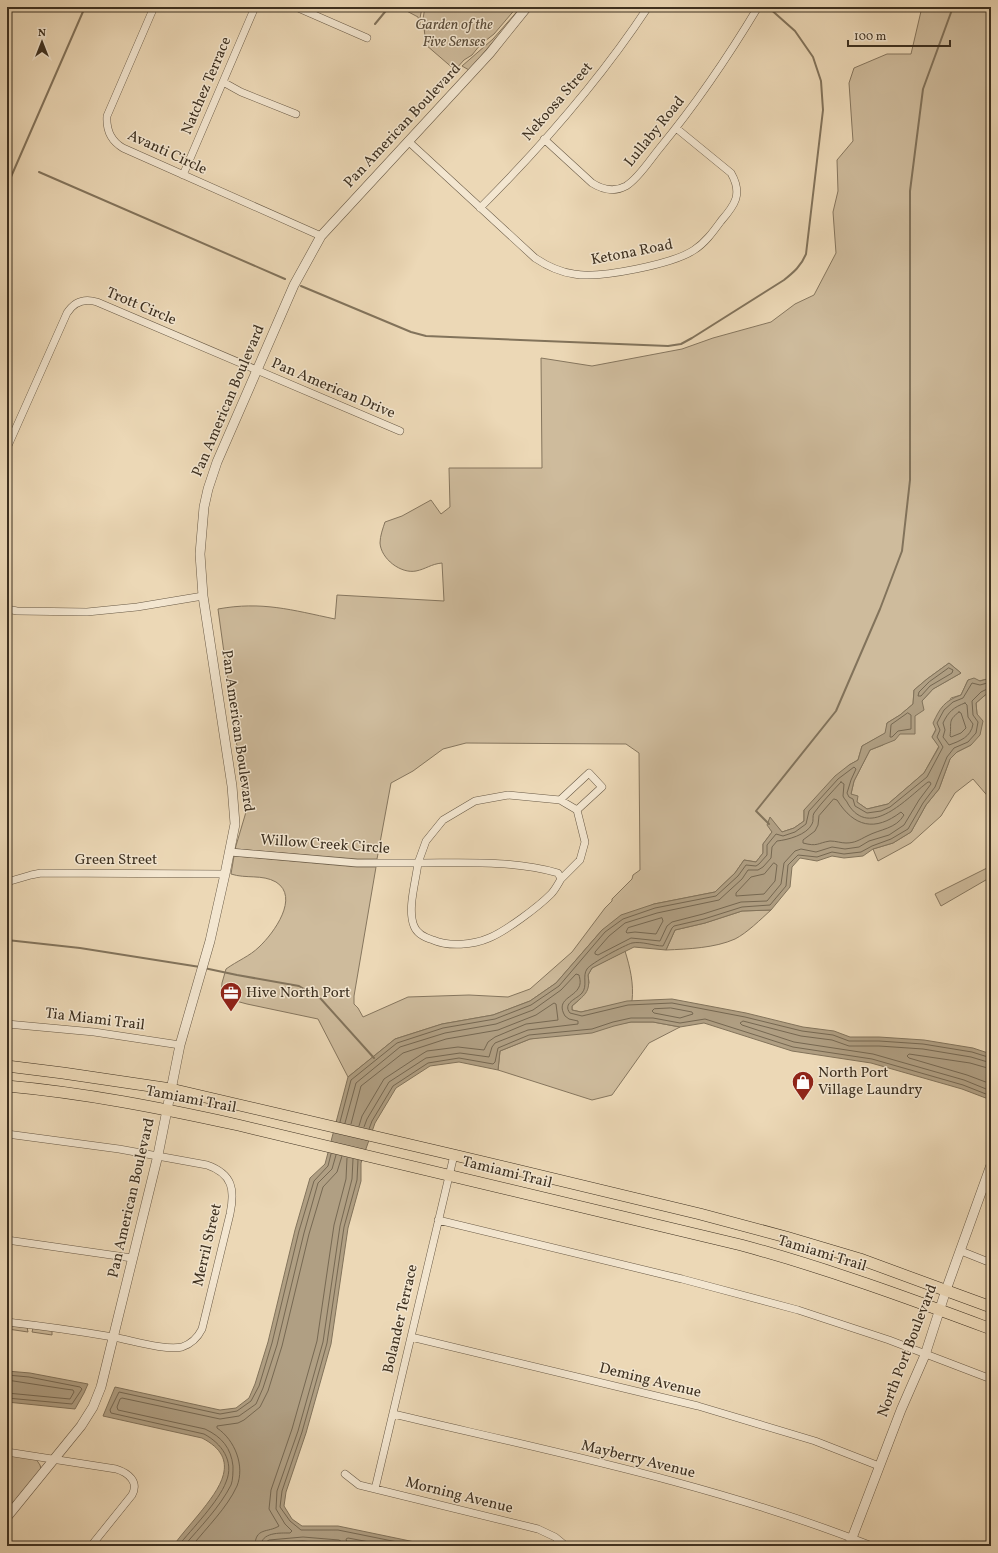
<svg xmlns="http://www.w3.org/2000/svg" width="998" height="1553" viewBox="0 0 998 1553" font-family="Vollkorn,serif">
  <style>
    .green { fill: #cebb9c; stroke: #86765e }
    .water { fill: #b09f83; stroke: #82735b }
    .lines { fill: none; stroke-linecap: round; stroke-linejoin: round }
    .shore { stroke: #766852; stroke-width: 1 }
    .stream { stroke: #82735b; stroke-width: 2 }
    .minor-casing { stroke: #695a46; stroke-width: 8 }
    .tertiary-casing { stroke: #695a46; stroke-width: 10 }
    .primary-casing { stroke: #3d3020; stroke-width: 12 }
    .minor { stroke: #f3e6d0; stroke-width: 7 }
    .tertiary { stroke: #f3e6d0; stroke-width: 9 }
    .primary { stroke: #ecd8b6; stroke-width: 11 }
    .labels { text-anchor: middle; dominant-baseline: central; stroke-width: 3; stroke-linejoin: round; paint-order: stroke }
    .park-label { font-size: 15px; font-style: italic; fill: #5a4c39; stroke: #f3e6d0 }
    .street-label { font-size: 15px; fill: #3d3020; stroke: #f3e6d0 }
    .poi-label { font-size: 15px; fill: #3d3020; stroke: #f3e6d0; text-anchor: start }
  </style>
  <rect width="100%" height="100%" fill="#ecd8b6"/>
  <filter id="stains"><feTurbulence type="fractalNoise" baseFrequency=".005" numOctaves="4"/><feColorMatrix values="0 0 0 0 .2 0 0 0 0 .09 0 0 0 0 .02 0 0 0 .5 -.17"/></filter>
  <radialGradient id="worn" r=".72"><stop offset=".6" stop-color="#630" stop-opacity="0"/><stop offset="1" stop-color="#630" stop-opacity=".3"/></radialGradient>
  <path class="green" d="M399 7 422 8 420 18V25L418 17Z
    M425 7H517L494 34 480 45 472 55 464 60 455 70 426 45 423 19Z
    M521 7H523L469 70 462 66 493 39Z
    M922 7H991V678L979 681 968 680 961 695 951 698 932 737 939 746 924 773 888 804 867 809 857 802 851 794 854 781 870 750 883 745 915 716 922 701 933 689 961 673 949 663 927 679 914 690 913 704 900 715 887 723 886 733 862 746 858 760 849 765 804 810V821L794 828 782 832 770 818 768 823 772 832 763 844V853L756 862 744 860 735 873 715 892 654 904 602 930 556 983 530 1001 493 1015 442 1024 395 1039 348 1077 318 1019 247 1004 221 997 222 983 226 969C237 961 250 956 259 947 274 933 300 897 276 882 262 874 246 879 231 874L234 856 357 867H376L354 996V1004L358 1008 363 1017 408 997 469 995 508 997 530 989 572 952 605 908 612 901V899L632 879 633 875 640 870 639 753 626 744 466 743 443 749 413 771 391 783 377 859H357L235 849 246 812 218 609C262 601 292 610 335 619L337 595 444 601 442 563C431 564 426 569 416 571 401 574 381 559 380 543 380 536 383 528 385 522L402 516 431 500 441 514 450 507 449 468H542L541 358 592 366 682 349 713 338 771 322 795 304 814 295 836 253 833 212 838 191 837 160 853 141 849 83 854 68 887 54H911Z
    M991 690V800L973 779 955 793 941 816 911 843 878 861 873 849 893 843 911 832 926 805 939 789 950 759 957 752 971 745 977 714 976 703Z
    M987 868 991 872V877L941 906 935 894Z
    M771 910C761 919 747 933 735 939 715 948 688 949 666 950L675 930 705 923 742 911Z
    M625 951C630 967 634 984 632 1001L581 1012 572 1010V1006L578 1001 589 983 588 975 592 968Z
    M631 1022H653L680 1027 649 1043 612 1095 592 1100 498 1070 500 1051 530 1039Z
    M9 1326 27 1327 28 1332 8 1329Z
    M33 1328 52 1330V1335L32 1332Z
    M7 1455 36 1459 40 1465 41 1469 7 1510Z"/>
  <path class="water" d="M949 663 961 673 933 689 922 701 924 710 915 716V734H900L895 740 870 750 854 781 851 794 858 796 857 802 867 809 888 804 924 773 939 747 932 737 936 730 933 723C940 708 944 701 961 695L968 680 974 678 980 681 991 678V690L976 703 977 714 983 721 980 735 971 745 957 752 950 759 939 789 926 805 911 832 893 843 873 849 863 856 844 858 832 856 817 861 800 858 792 867 790 887 771 910 742 911 705 923 675 930 666 950 634 947 592 968 588 975C591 993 584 995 572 1006V1010L581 1012 627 1001 672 999 746 1013 803 1027 834 1031 850 1037H879L924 1040 973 1048 991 1054V1100L962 1089 871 1063 792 1051 704 1023 680 1027 653 1022H631L614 1026 592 1033 530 1039 500 1051 498 1070 459 1062 430 1066 396 1088 375 1123 361 1163V1181L348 1228 331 1344 306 1433 286 1492 284 1506 292 1519 302 1526H338L434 1546H352L303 1541 280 1542 261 1546H173C181 1535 190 1525 199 1514 219 1489 243 1459 202 1438L103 1416 115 1387 220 1410 236 1408 249 1398 255 1384 268 1342 295 1230 310 1178 325 1164 348 1077 395 1039 442 1024 493 1015 530 1001 556 983 602 930 621 915 654 904 715 892 735 873 744 860 756 862 763 853V844L772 832 767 825 770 817 782 832 794 828 804 821V810L835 776 849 765 858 760 862 746 885 733 887 723 900 715 913 704 914 690 927 679Z
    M7 1371 30 1373 88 1384 84 1393 75 1409 7 1402Z"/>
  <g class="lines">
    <path class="shore" d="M949 668 953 670 952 673 930 686 921 696H918L919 692 929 682Z
      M991 687 981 692 972 701 973 715 978 722 976 733 968 742 954 748 947 757 935 787 923 803 908 829 891 839 872 846 861 852 844 854 832 852 817 857 798 855 788 865 786 886 770 905 742 907 704 919 674 926 672 928 663 946C654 946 642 941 632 943 625 945 591 963 587 969 582 976 588 986 582 993 577 999 562 1003 570 1013L582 1016 628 1005 672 1003 745 1017 802 1031 833 1035 849 1041H879L923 1044 972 1052 991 1058
      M965 703 967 705 968 717 973 724C971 737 960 741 949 745L943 737 945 730 943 723C948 712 954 707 965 703Z
      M959 712 961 713 966 728 961 733 951 737 950 736C952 723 947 721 959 712Z
      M908 713 911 715V729L898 731 892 737H890L891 725Z
      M841 782 844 784 843 796C844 799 847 801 848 804 870 840 907 798 928 782H930L931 784 919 800 904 825 889 835 869 841 859 847 845 849 832 847 816 852 801 849 795 851 784 863 781 884 767 901 741 902 703 914 672 922 667 926 660 941 631 938 598 955 595 954V952L609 936 625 923 657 913 719 900 742 879 748 870H758L763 867 771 858 772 847 777 841C787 840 807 835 812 824 814 821 812 816 814 813 822 802 832 792 841 782Z
      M834 799 837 800C854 827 875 832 901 812L904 815C896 829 880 829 867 836 859 840 855 843 846 843 841 843 836 841 830 841 817 843 818 847 803 843V840L815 831 818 825 819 816Z
      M774 863 777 865 775 881 764 894 736 896V893L751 877 764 874Z
      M662 918 663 921 656 934 635 932 627 933 626 932 628 928Z
      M671 1008 692 1012 693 1014 680 1018 654 1013 652 1011 654 1009Z
      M991 1063 971 1057 923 1049 879 1046H849L832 1040 801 1036 743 1021 740 1023 742 1025 794 1042 873 1054 964 1080 991 1091
      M991 1069 970 1063 909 1054 907 1056 909 1058 967 1075 991 1084
      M340 1122 351 1080 397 1043 443 1028 495 1019 531 1005 559 986 605 932 623 919 655 908 716 896 738 876 746 865 756 866 759 864 767 855V845L776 834 783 836 795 832 806 824 809 811 838 779 854 767 856 769 851 780 847 793 849 797 853 799 855 806 867 813 881 811 890 807 927 777 943 747 937 737 940 730 937 723 944 710 953 702 963 698 972 683 980 685 991 682
      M345 1123 356 1083 400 1047 445 1033 496 1024 533 1010 561 990 576 974 579 975C580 979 581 983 579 987 574 998 555 999 565 1016L569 1019 578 1021V1024L528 1030 495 1043 492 1047 489 1057 460 1053 426 1058 389 1082 367 1119 364 1127
      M351 1124 361 1086 403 1053 446 1039 498 1030 536 1015 554 1003 556 1004 558 1020 526 1024 495 1037 488 1042 484 1050 458 1047 427 1051 422 1054 384 1079 362 1116 359 1126
      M369 1129 372 1121 393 1086 428 1063 459 1058 493 1064 495 1062 498 1048 529 1035 592 1029 613 1022 631 1018H653L680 1023 705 1019 793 1047 872 1059 963 1085 991 1096
      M358 1160 357 1180 344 1227 327 1343 302 1432 282 1491 280 1507 290 1521 301 1530H338L417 1546
      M7 1375 29 1377 80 1387 82 1389 72 1404 7 1398
      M7 1380 65 1389 73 1390 74 1392 70 1399 7 1393
      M178 1546C192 1529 219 1501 226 1482 235 1461 221 1443 204 1434L111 1413 110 1410 119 1392 220 1414 237 1411 251 1401 259 1386 272 1343 299 1231 314 1181 328 1166 331 1154
      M184 1546C200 1527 220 1507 231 1485 233 1480 233 1472 233 1466 231 1448 222 1437 205 1429L118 1410 117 1407 120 1399 122 1398 220 1419 239 1416 256 1404 263 1388 277 1345 304 1233 318 1183 332 1169 336 1155
      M192 1546C207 1527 227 1508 237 1486 245 1466 235 1440 217 1428V1426L238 1423 244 1420 260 1407 268 1391 282 1346 309 1234 323 1187 337 1172 342 1156
      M255 1546C255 1527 268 1533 279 1526L269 1509 271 1490 292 1429 317 1341 334 1225 346 1179 347 1158
      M261 1546C261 1532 280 1533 290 1533L292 1531 285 1524 276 1509 277 1491 298 1431 323 1342 340 1226 352 1179 353 1159
      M266 1546V1542L269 1540 303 1537 339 1540 342 1542 343 1546
      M348 1546 346 1539 348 1538 391 1546"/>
    <path class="stream" d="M375 24 389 7
      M39 172 285 279
      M7 186 85 7
      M301 286 411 332 426 336 668 346 681 344 692 338 784 280C794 272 801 266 806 254L823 110 821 81 813 57 795 31 768 7
      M769 824 756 811 836 711 880 609 902 551 910 480V191L923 89 953 7
      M7 940 80 948 200 967
      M204 968 237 975 299 986 321 999 374 1058"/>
    <g class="minor-casing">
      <path id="minor" d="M154 7 107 116C106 131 111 141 123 148L321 236
        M296 7 367 38
        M223 82 241 92 296 114
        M544 139 592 183C603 190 615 192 626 186 638 179 650 160 659 149 696 104 728 57 758 7
        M408 141 535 258C547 266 559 272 574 274 599 279 673 264 694 250 705 243 713 232 721 221 735 205 743 194 731 173L676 128
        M183 175 255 7
        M480 208C542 146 600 80 648 7
        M7 448 67 313C74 302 84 298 97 302L400 431
        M7 609 17 611 87 612 137 607 203 596
        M560 800 589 773 602 787 577 810
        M230 852 357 863H418L426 841 443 820 475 801 508 795 560 800 577 810 585 842 580 860 561 879
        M418 863C464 863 513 860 558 873L561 879C558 884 555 890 551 894 538 907 506 931 489 938 473 945 449 947 433 940 426 938 417 934 414 926 407 909 416 881 418 863Z
        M7 882 31 875 41 873 225 874
        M7 1024 94 1032 180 1045
        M7 1134 119 1149 207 1165C233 1174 235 1190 230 1214L202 1329C198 1337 191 1344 182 1347 165 1351 131 1340 113 1337 78 1331 42 1326 7 1322
        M438 1220 682 1279 798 1310 889 1340 991 1379
        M7 1240 132 1258
        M961 1251 991 1263
        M411 1337 698 1406 815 1441 879 1466
        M393 1414C554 1452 718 1485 872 1546
        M7 1452 116 1469C129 1473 139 1482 132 1495L91 1546
        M345 1474 359 1485 538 1529 555 1537 566 1546
        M375 1489 454 1155"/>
    </g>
    <g class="tertiary-casing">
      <path id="tertiary" d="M7 1517 81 1426 93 1407 101 1387 158 1155 180 1045 210 941 225 874 235 824 232 786 203 596 200 554 204 507 208 489 217 462 294 285 321 236 490 53 527 7
        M849 1546 901 1410 925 1355 946 1290 991 1165"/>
    </g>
    <g class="primary-casing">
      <path id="primary" d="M7 1066 63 1073 171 1089 454 1155 700 1214 786 1237 860 1259 991 1307
        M7 1086C85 1093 161 1108 238 1125L741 1245C826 1268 908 1298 991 1329"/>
    </g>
    <use href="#minor" class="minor"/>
    <use href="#tertiary" class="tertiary"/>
    <use href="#primary" class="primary"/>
  </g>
  <defs>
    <g id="office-pin" transform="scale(1.15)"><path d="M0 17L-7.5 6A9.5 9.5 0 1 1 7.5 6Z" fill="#8f2418" stroke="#f3e6d0"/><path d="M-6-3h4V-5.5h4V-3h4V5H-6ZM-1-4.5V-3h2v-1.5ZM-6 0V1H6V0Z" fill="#fff"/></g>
    <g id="shop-pin" transform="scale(1.15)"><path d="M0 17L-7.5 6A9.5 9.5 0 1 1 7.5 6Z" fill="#8f2418" stroke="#f3e6d0"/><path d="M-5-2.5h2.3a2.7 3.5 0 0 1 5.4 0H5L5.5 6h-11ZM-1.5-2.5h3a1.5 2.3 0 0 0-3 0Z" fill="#fff"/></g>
  </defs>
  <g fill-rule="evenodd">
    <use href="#office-pin" x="231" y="993"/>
    <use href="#shop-pin" x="803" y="1082"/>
  </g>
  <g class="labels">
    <g class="park-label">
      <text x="454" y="25">Garden of the<tspan x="454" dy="17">Five Senses</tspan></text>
    </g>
    <g class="street-label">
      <text transform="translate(207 86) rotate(-67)">Natchez Terrace</text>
      <text transform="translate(558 102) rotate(-49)">Nekoosa Street</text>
      <text transform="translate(403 126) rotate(-47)">Pan American Boulevard</text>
      <text transform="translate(655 132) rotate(-51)">Lullaby Road</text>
      <text transform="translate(167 153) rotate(25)">Avanti Circle</text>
      <text transform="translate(632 253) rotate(-11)">Ketona Road</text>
      <text transform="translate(141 307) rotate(23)">Trott Circle</text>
      <text transform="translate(333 389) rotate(23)">Pan American Drive</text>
      <text transform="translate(229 401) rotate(-67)">Pan American Boulevard</text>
      <text transform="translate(237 731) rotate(82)">Pan American Boulevard</text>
      <text transform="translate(325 845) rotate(4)">Willow Creek Circle</text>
      <text x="116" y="860">Green Street</text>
      <text transform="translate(95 1020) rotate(7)">Tia Miami Trail</text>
      <text transform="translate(191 1100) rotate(11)">Tamiami Trail</text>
      <text transform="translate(507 1173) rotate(14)">Tamiami Trail</text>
      <text transform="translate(132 1198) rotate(-77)">Pan American Boulevard</text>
      <text transform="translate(208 1245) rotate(-77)">Merril Street</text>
      <text transform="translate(822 1254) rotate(17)">Tamiami Trail</text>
      <text transform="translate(401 1319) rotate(-77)">Bolander Terrace</text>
      <text transform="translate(908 1351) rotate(-69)">North Port Boulevard</text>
      <text transform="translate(650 1381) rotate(14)">Deming Avenue</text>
      <text transform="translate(638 1460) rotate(14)">Mayberry Avenue</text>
      <text transform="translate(459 1496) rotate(14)">Morning Avenue</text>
    </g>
    <g class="poi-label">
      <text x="246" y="993">Hive North Port</text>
      <text x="818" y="1073">North Port<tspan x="818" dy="17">Village Laundry</tspan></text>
    </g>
  </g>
  <rect width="998" height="1553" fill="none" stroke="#ecd8b6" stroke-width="24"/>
  <rect x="8" y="8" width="982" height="1537" fill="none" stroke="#3d3020" stroke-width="2"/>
  <rect x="12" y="12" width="974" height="1529" fill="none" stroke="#3d3020"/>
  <g transform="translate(42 42)" stroke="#f3e6d0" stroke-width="3" paint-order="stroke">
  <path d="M0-3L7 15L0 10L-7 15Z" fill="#3d3020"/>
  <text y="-6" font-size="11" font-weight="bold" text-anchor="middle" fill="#3d3020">N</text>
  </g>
  <path d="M848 40v6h102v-6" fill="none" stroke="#3d3020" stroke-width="2"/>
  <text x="854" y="40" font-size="12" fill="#3d3020" stroke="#f3e6d0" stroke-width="3" paint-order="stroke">100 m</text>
  <rect width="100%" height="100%" filter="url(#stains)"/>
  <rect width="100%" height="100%" fill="url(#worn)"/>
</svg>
